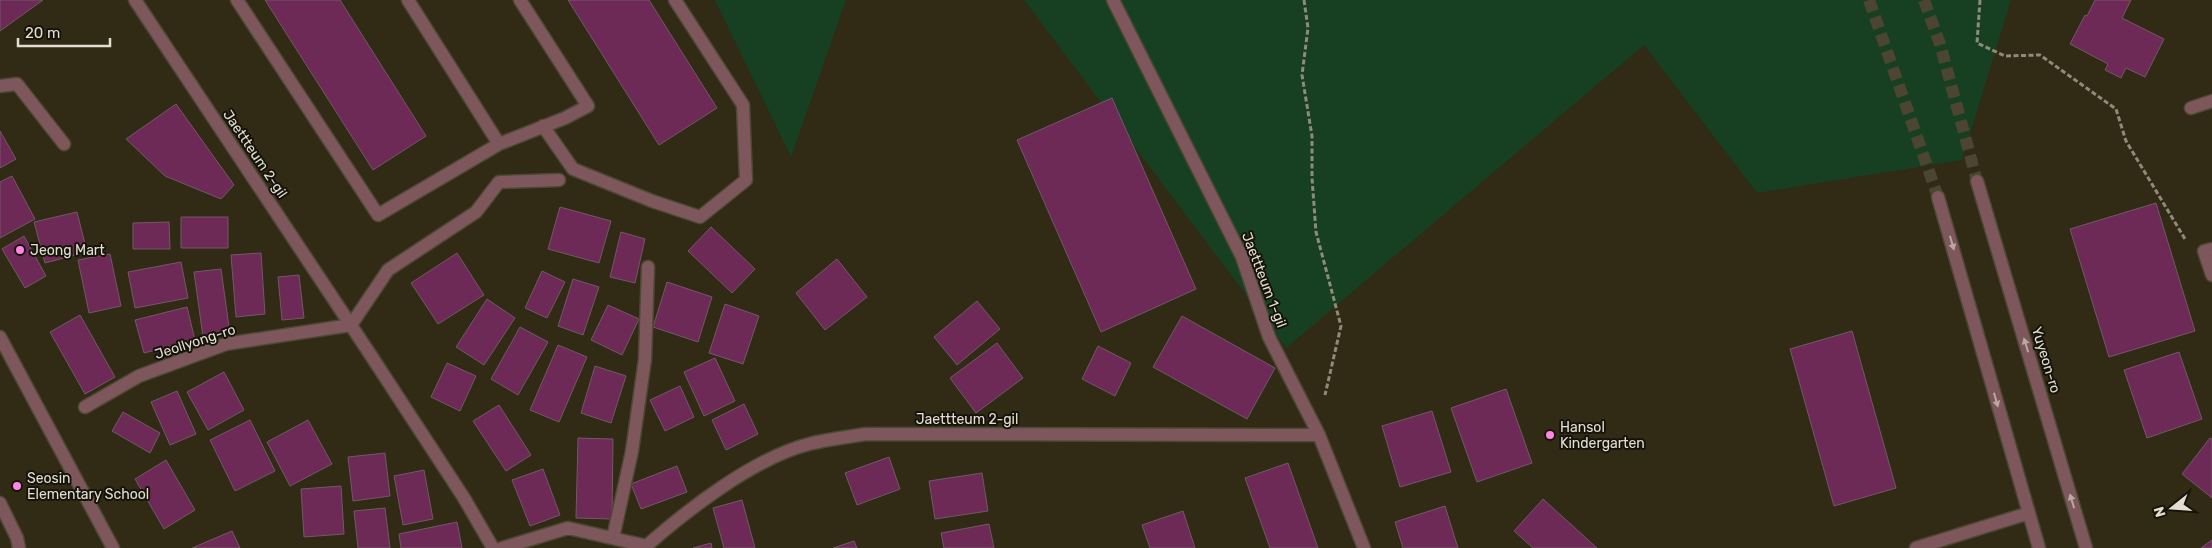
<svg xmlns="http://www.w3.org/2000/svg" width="2212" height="548" viewBox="0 0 2212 548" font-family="Rubik,sans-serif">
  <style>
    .green { fill: #164021 }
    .building { fill: #6e2a57; stroke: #705966 }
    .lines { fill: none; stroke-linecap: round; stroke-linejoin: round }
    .minor-tunnel { stroke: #4c4531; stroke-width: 12; stroke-dasharray: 12 6; stroke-linecap: butt }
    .minor-casing { stroke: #4d4733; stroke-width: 15 }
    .path { stroke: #8f8a79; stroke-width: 3; stroke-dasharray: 5 2.5; stroke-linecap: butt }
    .minor { stroke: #7d575c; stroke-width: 12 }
    .oneway { fill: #baa8a2 }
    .poi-dot { fill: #fd86e2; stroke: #16130a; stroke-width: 2 }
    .labels { text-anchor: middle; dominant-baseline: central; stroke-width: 4; stroke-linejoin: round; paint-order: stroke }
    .street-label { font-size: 14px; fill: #e2ded1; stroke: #16130a }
    .poi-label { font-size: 14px; fill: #e2ded1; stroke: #16130a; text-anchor: start }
  </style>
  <rect width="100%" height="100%" fill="#312a15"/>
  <path class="green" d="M715 0H846L791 157Z
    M1024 0H2011L1962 160 1757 193 1644 45 1286 348Z"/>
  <path class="building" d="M0 0H43L0 31Z
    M265 0H340L426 136 373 170Z
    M568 0H649L717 108 659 145Z
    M2095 0H2131L2122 18 2164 39 2145 77 2126 68 2121 78 2105 70 2108 64 2070 44 2085 15 2087 16Z
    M1112 98 1196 289 1101 332 1017 140Z
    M176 104 234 185 221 199 165 176 126 139Z
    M0 131 16 159 0 168Z
    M12 176 35 219 0 238V182Z
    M2156 203 2195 331 2109 357 2070 229Z
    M560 207 611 221 599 263 548 249Z
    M77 212 87 252 45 263 34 222Z
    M181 217H228V248H181Z
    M169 222 170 249H133V223Z
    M711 227 755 269 732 293 688 251Z
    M621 232 645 239 635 283 610 277Z
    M24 236 46 276 25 288 2 249Z
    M261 253 265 314 236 317 231 255Z
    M457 253 484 295 438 324 411 283Z
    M110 254 121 306 89 313 78 260Z
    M837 259 867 297 825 330 796 293Z
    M181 262 188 298 135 308 128 272Z
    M221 269 230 334 203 337 194 272Z
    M542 271 565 282 547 318 525 308Z
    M299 275 304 318 282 320 278 277Z
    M573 279 599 287 583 335 558 326Z
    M667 282 712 297 698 342 653 327Z
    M487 299 515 318 484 365 456 347Z
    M977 301 1000 329 957 365 934 337Z
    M725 304 759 316 743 364 709 353Z
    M608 305 639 319 622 355 591 340Z
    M187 307 195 340 144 353 135 320Z
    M80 315 115 377 85 394 50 332Z
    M1182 316 1275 368 1247 419 1153 367Z
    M520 327 548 342 518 395 491 379Z
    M1852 331 1896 488 1834 506 1790 349Z
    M997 343 1023 378 976 413 950 378Z
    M558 345 587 357 559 422 530 410Z
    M1098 346 1131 363 1115 396 1082 379Z
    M2179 352 2202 419 2147 438 2124 370Z
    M715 358 735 401 704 416 684 372Z
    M447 363 476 376 460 411 431 397Z
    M595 366 626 376 611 423 581 413Z
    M224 372 244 410 208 430 187 392Z
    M680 386 694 417 665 431 650 400Z
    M1506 389 1532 463 1477 482 1451 408Z
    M177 391 196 434 170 445 151 402Z
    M744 404 758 434 726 450 712 420Z
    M499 405 531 455 506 471 473 421Z
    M1432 411 1451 472 1400 487 1382 426Z
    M123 412 160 433 150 453 112 431Z
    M250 420 275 471 235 491 210 440Z
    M308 420 332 464 290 486 267 442Z
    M578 438 613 439 612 519 576 518Z
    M2210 438 2212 439V498L2182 474Z
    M385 453 390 496 353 501 348 457Z
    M889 457 900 489 857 505 845 473Z
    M166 460 195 510 164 529 135 479Z
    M1288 463 1318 548H1270L1245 478Z
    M677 466 687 492 641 509 631 484Z
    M543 469 560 515 530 526 512 480Z
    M424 470 433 519 403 525 394 476Z
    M982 473 988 511 935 519 929 481Z
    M341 486 344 534 304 537 301 489Z
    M1543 499 1597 548H1533L1514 531Z
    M742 500 755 548H724L713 508Z
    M1445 506 1458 548H1403L1395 522Z
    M385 508 390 548H358L354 511Z
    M1183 511 1195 548H1150L1142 525Z
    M457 522 462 548H401L399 534Z
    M989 524 994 548H944L941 533Z
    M232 531 240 548H192Z
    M2212 540V548H2201Z
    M854 541 857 548H833Z
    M711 543 712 548H693Z"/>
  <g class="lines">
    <path class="minor-tunnel" d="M1869 0 1938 197
      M1924 0 1940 44 1977 181"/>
    <g class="minor-casing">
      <path id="minor" d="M135 0 368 351 464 498 493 548
        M237 0 378 215 499 144 565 118 588 106 520 0
        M408 0 499 144
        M1113 0 1242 257 1269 337 1319 435 1364 548
        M0 86 17 84 64 144
        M2191 108 2212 101
        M543 126 573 169 652 201 700 217 746 180 743 105 675 0
        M1977 181 2086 548
        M1938 197 2039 548
        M2212 249 2204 251 2212 275
        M351 325 388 270 476 212 499 182 559 180
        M0 337 113 548
        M85 407 139 376 226 344 351 325
        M0 503 17 538 19 548
        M613 538 632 451 645 359 648 267
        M502 548 568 528 647 546
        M644 548C687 510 754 458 809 444 828 439 848 437 866 434L1319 435
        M1916 548 2029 513"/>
    </g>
    <path class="path" d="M1304 0 1308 28 1302 75 1312 136V178L1316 232 1341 326 1325 395
      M1980 0 1977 43 2005 56 2040 55 2116 109 2126 141 2185 239"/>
    <use href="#minor" class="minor"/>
  </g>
  <defs><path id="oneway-solid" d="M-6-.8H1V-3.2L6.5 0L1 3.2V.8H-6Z" transform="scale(1.25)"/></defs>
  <g class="oneway">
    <use href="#oneway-solid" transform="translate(1952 243) rotate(74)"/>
    <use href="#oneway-solid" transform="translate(2026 345) rotate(-107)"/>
    <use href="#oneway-solid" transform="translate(1996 400) rotate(74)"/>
    <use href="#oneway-solid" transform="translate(2072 501) rotate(-107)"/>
  </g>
  <g class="poi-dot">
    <circle cx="20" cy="250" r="5"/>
    <circle cx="1550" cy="435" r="5"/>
    <circle cx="17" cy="486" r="5"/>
  </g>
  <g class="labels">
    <g class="street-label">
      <text transform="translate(255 154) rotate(56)">Jaettteum 2-gil</text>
      <text transform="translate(1264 280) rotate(69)">Jaettteum 1-gil</text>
      <text transform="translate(195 342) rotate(-18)">Jeollyong-ro</text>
      <text transform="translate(2046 360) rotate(73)">Yuyeon-ro</text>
      <text x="967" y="419">Jaettteum 2-gil</text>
    </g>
    <g class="poi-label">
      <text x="30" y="250">Jeong Mart</text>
      <text x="1560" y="427">Hansol<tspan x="1560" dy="16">Kindergarten</tspan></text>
      <text x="27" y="478">Seosin<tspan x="27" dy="16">Elementary School</tspan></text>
    </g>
  </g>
  <g transform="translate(2172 508) rotate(253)" stroke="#16130a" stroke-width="4" paint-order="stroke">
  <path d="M0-4L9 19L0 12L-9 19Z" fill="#e2ded1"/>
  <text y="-8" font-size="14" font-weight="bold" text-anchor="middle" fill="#e2ded1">N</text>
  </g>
  <path d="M18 38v8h92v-8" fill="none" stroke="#e2ded1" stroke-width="2.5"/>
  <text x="25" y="38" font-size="15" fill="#e2ded1" stroke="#16130a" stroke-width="4" paint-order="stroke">20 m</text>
</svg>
